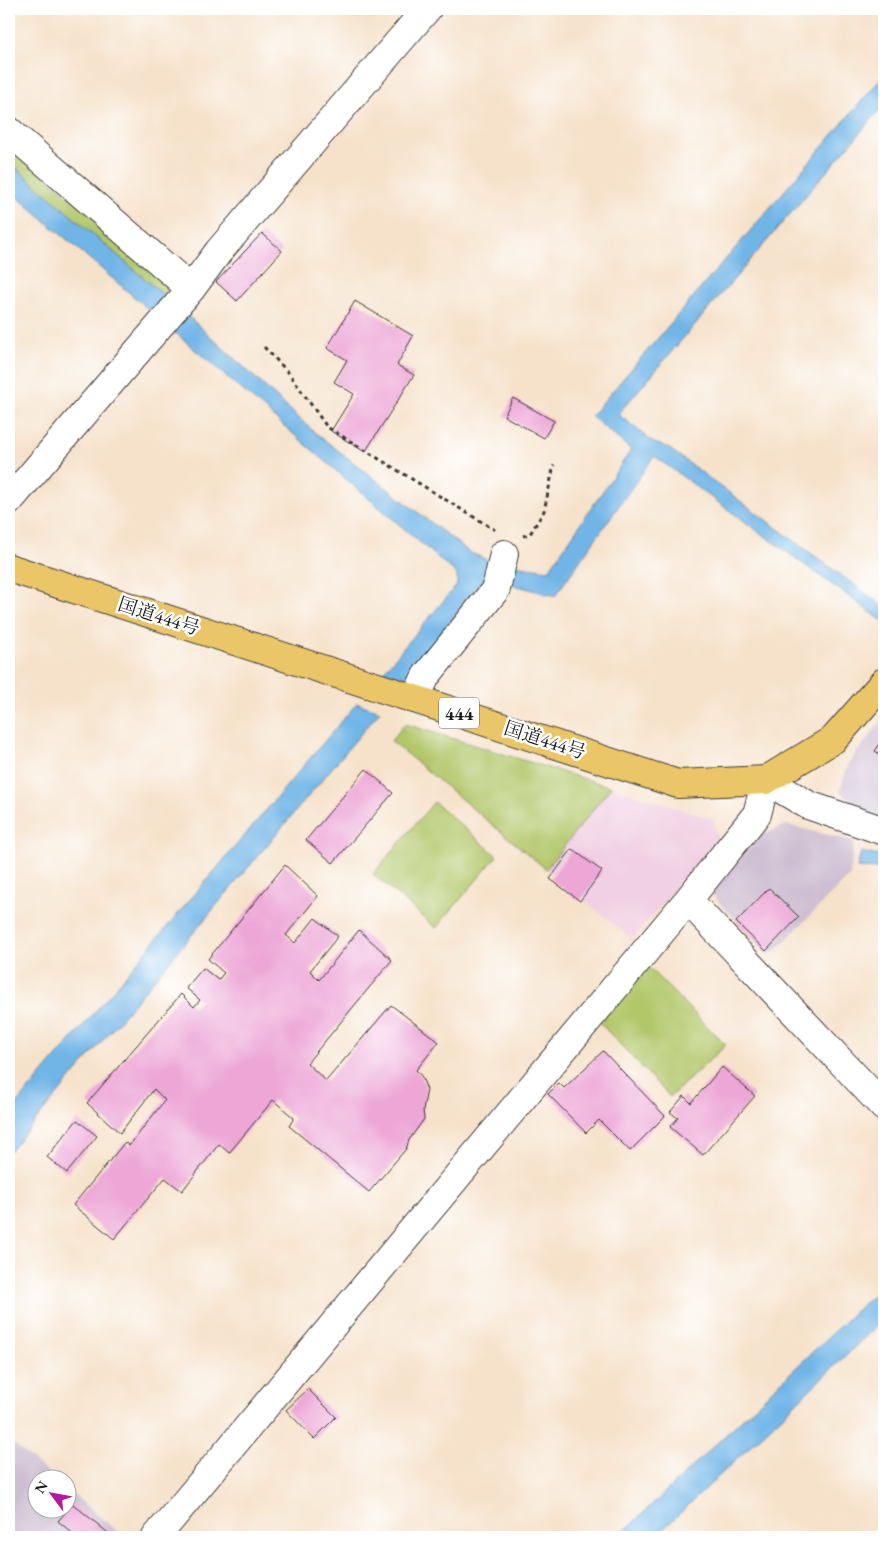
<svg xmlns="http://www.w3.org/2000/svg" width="893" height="1546" viewBox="0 0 893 1546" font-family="'EB Garamond','Noto Serif JP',serif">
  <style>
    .built { fill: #f1d0e3 }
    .industrial { fill: #cebed1 }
    .green { fill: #b2c76b; stroke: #677244 }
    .water { fill: #71b5e7; stroke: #466882 }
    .building { fill: #eda7d7 }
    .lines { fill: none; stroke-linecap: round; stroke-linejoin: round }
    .minor-casing { stroke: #3d3a36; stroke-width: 30 }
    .highway-casing { stroke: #3d3a36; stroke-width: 30 }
    .path { stroke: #3d3a36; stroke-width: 3; stroke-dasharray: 4 4; stroke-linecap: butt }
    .minor { stroke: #fff; stroke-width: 28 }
    .highway { stroke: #ebc669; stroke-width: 28 }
    .labels { text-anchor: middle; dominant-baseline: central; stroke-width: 5; stroke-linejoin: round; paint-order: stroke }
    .shield { fill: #fff; stroke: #606060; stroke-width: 1 }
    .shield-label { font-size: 18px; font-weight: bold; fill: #1c1c1c }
    .street-label { font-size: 19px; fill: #1c1c1c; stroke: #fff }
  </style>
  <rect width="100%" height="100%" fill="#fff"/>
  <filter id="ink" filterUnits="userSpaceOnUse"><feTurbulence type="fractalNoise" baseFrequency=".02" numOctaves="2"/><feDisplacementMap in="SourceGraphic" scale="10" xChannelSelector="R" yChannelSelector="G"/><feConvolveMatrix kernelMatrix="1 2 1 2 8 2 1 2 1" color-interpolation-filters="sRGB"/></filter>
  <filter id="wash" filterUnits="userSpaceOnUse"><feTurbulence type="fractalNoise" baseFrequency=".0096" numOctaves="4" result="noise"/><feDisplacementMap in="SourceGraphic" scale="20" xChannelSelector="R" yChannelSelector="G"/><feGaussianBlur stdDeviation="1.12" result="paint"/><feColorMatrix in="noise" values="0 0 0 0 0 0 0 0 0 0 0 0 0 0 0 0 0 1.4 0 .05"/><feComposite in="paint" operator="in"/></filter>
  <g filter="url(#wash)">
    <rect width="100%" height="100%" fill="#f6e2cb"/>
    <path class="built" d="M611 787 713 819 718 839 632 939 546 869Z"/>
    <path class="industrial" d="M884 718V820L862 815 840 791 849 762Z
      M786 825 854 841 850 875 775 951 767 954 710 892 762 835Z
      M9 1440 54 1478H38V1508H68V1490L124 1537H9Z"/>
    <path class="green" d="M9 144 173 287 167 298 9 162Z
      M405 724 611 787 546 869 391 741Z
      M434 802 497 856 436 928 373 874Z
      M647 966 726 1045 670 1097 600 1023Z"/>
    <path class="water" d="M884 75V105L618 414 654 443 667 447 884 607V622L654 456 555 596 514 585 489 581 407 679 384 671 457 585V574L172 330 186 314 313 431 469 552 492 562 549 570 631 450 591 416Z
      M9 162 167 298 154 314 9 190Z
      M357 703 380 711 9 1152V1113Z
      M861 852 884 857V869L857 868Z
      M884 1284V1319L655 1537H618Z"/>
    <g id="blocks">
      <path class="building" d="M262 233 282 251 237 301 216 282Z
        M355 301 413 336 397 365 414 375 365 452 331 431 354 394 334 382 347 360 327 348Z
        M513 398 554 421 544 438 504 416Z
        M884 738V757L875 751Z
        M366 769 393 793 333 863 306 840Z
        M572 849 602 871 580 901 550 879Z
        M285 865 318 896 286 935 295 943 315 918 338 936 310 971 319 980 359 930 392 960 307 1063 326 1081 391 1005 439 1042 416 1070 422 1077 427 1090 423 1110 424 1119 409 1140 406 1149 369 1192 289 1126 294 1118 273 1100 229 1153 219 1144 182 1191 165 1178 114 1239 73 1205 125 1142 129 1146 165 1100 154 1089 120 1133 87 1103 181 994 194 1007 200 1000 186 988 203 968 218 980 224 973 208 959Z
        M769 888 799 917 766 951 736 922Z
        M603 1051 665 1116 630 1151 599 1120 586 1133 548 1094 559 1083 564 1088Z
        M722 1067 755 1096 703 1155 670 1127 678 1118 670 1112 684 1096 691 1103Z
        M77 1120 97 1136 67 1173 47 1157Z
        M308 1389 336 1417 314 1439 286 1410Z
        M73 1504 113 1537H77L58 1521Z"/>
    </g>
  </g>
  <g filter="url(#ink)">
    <use href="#blocks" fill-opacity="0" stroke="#3d3a36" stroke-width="1"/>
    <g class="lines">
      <g class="minor-casing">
        <path id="minor" d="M9 131 191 289 9 501
          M191 289 219 251 427 9
          M415 699 426 676 496 589 504 554
          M688 900 884 1107
          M156 1537 688 900 757 814 766 780 808 805 884 831"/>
      </g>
      <g class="highway-casing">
        <path id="highway" d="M9 568 678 784 766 780 834 739 884 682"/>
      </g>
      <path class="path" d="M264 347 288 372 327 427 495 530
        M523 536 530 534 544 511 554 465"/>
      <use href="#minor" class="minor"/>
      <use href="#highway" class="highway"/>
    </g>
  </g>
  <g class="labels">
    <rect class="shield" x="439" y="697.5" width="40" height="31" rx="4"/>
    <g class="shield-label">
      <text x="459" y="713">444</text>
    </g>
    <g class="street-label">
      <text transform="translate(159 616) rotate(18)">国道444号</text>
      <text transform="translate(545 740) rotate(18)">国道444号</text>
    </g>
  </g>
  <rect width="893" height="1546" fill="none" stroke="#fff" stroke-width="30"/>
  <g transform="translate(52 1494) rotate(302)"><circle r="24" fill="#ffffff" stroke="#a4a4a4"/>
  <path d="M0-4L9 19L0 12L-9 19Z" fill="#b5179e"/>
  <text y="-8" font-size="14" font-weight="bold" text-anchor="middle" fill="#1c1c1c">N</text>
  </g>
</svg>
